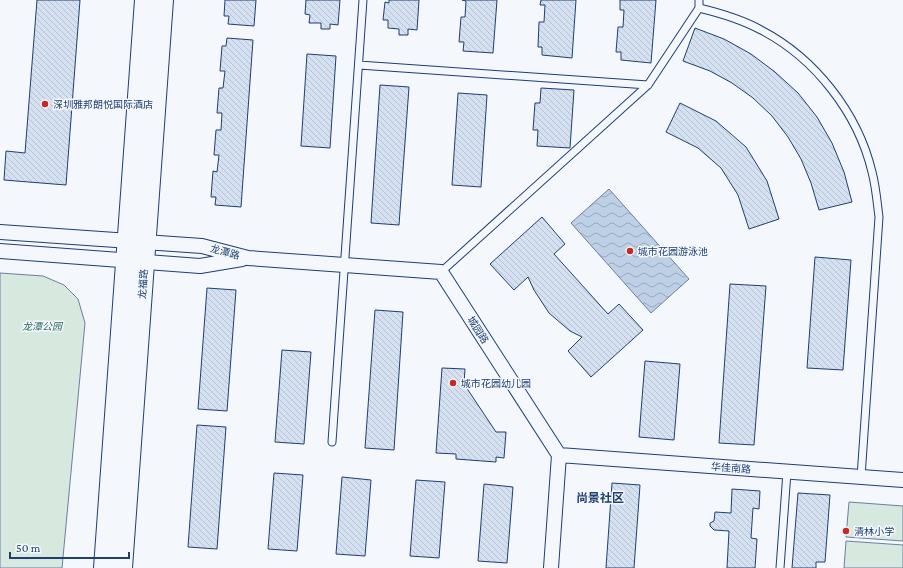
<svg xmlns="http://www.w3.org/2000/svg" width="903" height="568" viewBox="0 0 903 568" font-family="'Crimson Pro','Noto Sans SC',serif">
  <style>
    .green { fill: #d7e8df; stroke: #687fa3 }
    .water { fill: url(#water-waves); stroke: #687fa3 }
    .building { fill: url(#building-back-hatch); stroke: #1d3f73 }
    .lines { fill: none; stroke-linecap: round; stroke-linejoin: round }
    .lane-casing { stroke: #1d3f73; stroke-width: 9 }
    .street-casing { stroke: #1d3f73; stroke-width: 16 }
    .secondary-casing { stroke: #1d3f73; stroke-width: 22 }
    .lane { stroke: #f4f7fb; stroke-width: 7 }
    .street { stroke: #f4f7fb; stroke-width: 14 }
    .secondary { stroke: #f4f7fb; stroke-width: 20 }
    .poi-dot { fill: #c62828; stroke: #f4f7fb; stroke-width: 1.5 }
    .labels { text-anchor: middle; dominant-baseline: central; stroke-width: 3; stroke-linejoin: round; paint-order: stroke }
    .poi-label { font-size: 10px; fill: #1d3f73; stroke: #f4f7fb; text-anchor: start }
    .street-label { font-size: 10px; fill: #1d3f73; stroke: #f4f7fb }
    .park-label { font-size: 10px; font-style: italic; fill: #2c6c60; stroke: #f4f7fb }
    .quarter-label { font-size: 12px; font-weight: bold; fill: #1d3f73; stroke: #f4f7fb }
  </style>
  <defs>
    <pattern id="water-waves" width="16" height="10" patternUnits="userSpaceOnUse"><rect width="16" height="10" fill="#bed0e5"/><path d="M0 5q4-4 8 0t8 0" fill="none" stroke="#9aaabe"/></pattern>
    <pattern id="building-back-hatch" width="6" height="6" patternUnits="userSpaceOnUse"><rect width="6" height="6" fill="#d5e0f0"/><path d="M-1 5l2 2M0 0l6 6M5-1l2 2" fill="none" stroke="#b6c1d1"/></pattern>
  </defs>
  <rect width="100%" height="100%" fill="#f4f7fb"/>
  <path class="green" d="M0 273 43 276 64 285 78 299 85 323 62 568H0Z
    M849 502 903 506V541L846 537Z
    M846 541 903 545V568H844Z"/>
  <path class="water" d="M609 189 689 279 651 313 571 223Z"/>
  <path class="building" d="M37 0H80L66 185 4 180 6 151 25 153Z
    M225 0H256L254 26 228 24 229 16H224Z
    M306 0H340L338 25 330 24V29H321V23H309L310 15 305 14Z
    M389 0H419L417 30 408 29V35H399V29L388 28V20H383L385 2 389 3Z
    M462 0H497L493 53 463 51 464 42H459L461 17H465L466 1Z
    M541 0H576L572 58 542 55V47H538L539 22H544L545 5H540Z
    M620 0H656L651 63 621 60V52H616L618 27H623L624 10H620Z
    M695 28 724 39 751 54 775 72 798 93 817 117 832 143 844 172 852 202 819 210 811 183 801 159 788 137 772 116 753 98 732 83 710 71 683 61Z
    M227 38 253 40 241 207 215 205 216 197H211L213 171 217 172 219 155H214L216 130H221L222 113H217L219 88H223L225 71H220L222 46H226Z
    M307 54 336 56 330 148 301 146Z
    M380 85 409 87 399 225 371 223Z
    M541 88 574 90 570 148 537 146 538 130H533L535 103H540Z
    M458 93 487 95 481 187 452 185Z
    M680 103 716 121 746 147 767 181 779 219 749 229 738 195 721 168 698 148 666 132Z
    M542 217 565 244 554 254 608 314 619 304 643 330 591 377 568 351 582 337 570 331 549 313 534 290 528 277 514 290 490 264Z
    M815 257 851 260 843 370 807 368Z
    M730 284 766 286 754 445 719 443Z
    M207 288 236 290 227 411 198 409Z
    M375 310 403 312 394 450 365 448Z
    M282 350 311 352 304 444 275 442Z
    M645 361 680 364 674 440 639 437Z
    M442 368 465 369 464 384 496 432H506L504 458 496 457V462L456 459V454L436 453Z
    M197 425 226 427 217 549 188 547Z
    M274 473 303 475 297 551 268 549Z
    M342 477 371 480 365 556 336 554Z
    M416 480 445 482 439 558 410 556Z
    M612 483 640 485 634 568H606Z
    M484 484 513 487 507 563 478 561Z
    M732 489 760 491 759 509 753 508 751 538 757 539 755 568H727L729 531 714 530 710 526V523L714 521 715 512 731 513Z
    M798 493 830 495 825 562H816V568H792Z"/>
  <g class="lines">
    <g class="lane-casing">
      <path id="lane" d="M699 0V8C720 13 741 19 761 30 815 58 858 113 872 172 876 187 877 202 879 217L861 477
        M359 65 648 85
        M441 272 648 85 699 8
        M332 442 363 0
        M780 568 787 472"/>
    </g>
    <g class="street-casing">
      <path id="street" d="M0 232 202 246 248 258 441 272 559 455 551 568
        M0 251 200 266 242 259
        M559 455 903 480"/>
    </g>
    <g class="secondary-casing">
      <path id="secondary" d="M104 568 145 0
        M122 568 163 0"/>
    </g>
    <use href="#lane" class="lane"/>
    <use href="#street" class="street"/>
    <use href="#secondary" class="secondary"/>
  </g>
  <g class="poi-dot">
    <circle cx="45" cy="104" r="4"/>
    <circle cx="630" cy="251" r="4"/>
    <circle cx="453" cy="383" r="4"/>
    <circle cx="846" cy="531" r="4"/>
  </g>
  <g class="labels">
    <g class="poi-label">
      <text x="53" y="104">深圳雅邦朗悦国际酒店</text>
      <text x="638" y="251">城市花园游泳池</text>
      <text x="461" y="383">城市花园幼儿园</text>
      <text x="854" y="531">清林小学</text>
    </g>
    <g class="street-label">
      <text transform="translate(225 252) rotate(15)">龙潭路</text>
      <text transform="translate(143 284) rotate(-86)">龙福路</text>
      <text transform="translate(478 330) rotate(57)">城园路</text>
      <text transform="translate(731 468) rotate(4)">华佳南路</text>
    </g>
    <g class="park-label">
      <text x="42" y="326">龙潭公园</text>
    </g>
    <g class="quarter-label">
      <text x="600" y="498">尚景社区</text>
    </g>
  </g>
  <path d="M10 552v6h119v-6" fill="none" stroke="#1d3f73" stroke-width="2"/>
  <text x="16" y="552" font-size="12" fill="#1d3f73" stroke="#f4f7fb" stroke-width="3" paint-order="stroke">50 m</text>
</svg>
